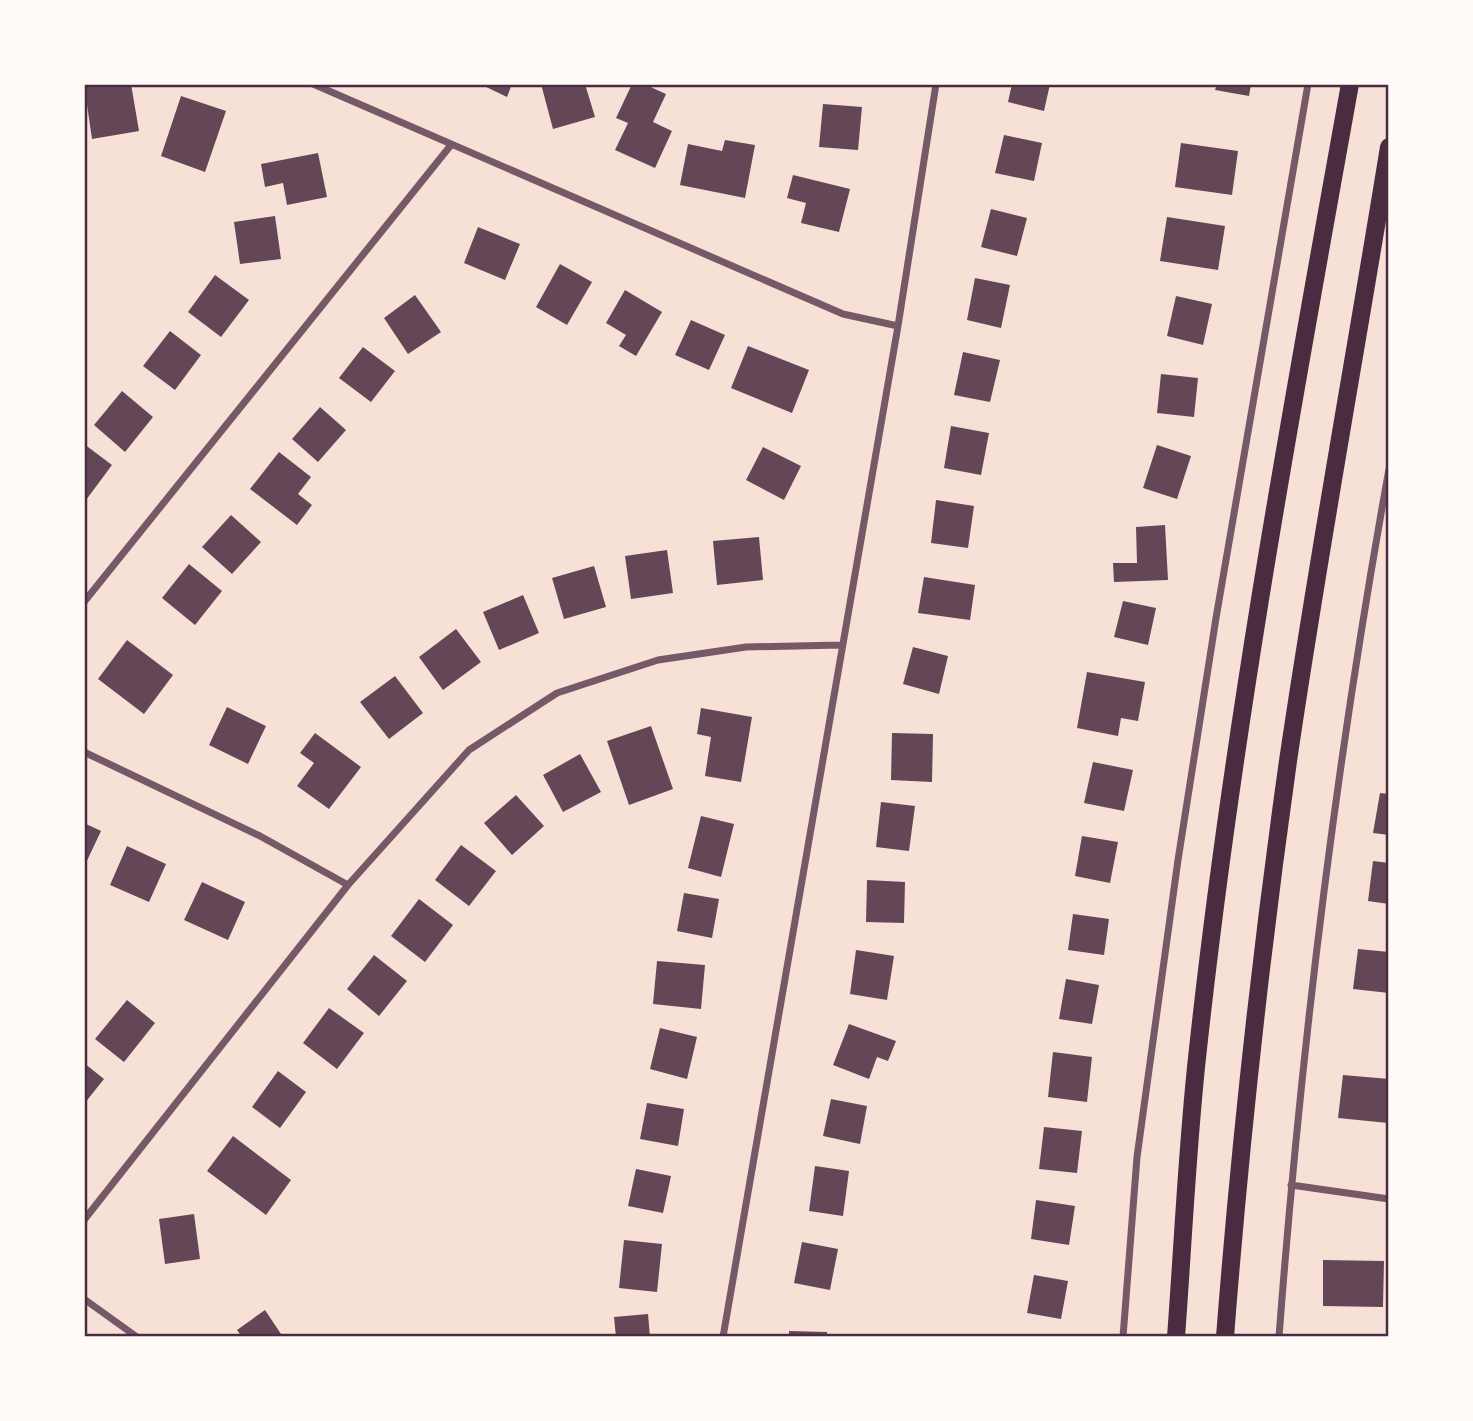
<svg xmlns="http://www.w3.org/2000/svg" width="1473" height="1421" viewBox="0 0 1473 1421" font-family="Lato,sans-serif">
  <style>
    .building { fill: #644757 }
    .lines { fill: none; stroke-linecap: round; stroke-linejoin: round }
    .minor { stroke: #755966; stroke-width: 7 }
    .primary { stroke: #4a2c40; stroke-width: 18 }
    .neatline { fill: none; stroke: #4a2c40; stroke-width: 2.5 }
  </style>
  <rect width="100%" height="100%" fill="#f7e1d7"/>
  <path class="building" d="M84 84H131L139 131 92 139Z
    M480 84H512L507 97Z
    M541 84H585L595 117 553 129Z
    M632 84H644L666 94 653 122 672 131 655 168 615 150 628 123 616 118Z
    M1012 84H1050L1044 111 1008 102Z
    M1217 84H1251L1249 96 1215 90Z
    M181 96 226 111 205 172 161 156Z
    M823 104 862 107 858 150 819 147Z
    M1004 135 1042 143 1034 181 995 173Z
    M725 140 755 145 745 198 680 185 688 144 722 151Z
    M1181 143 1238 151 1232 195 1175 187Z
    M318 153 327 197 287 205 283 183 265 187 261 164Z
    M793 175 850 189 839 232 801 223 806 203 787 198Z
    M991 209 1027 218 1017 256 981 247Z
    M275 216 281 259 240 264 234 222Z
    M1167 217 1225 226 1218 270 1160 261Z
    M478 227 520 244 505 280 464 263Z
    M560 264 592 282 567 325 536 307Z
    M215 275 249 300 221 337 188 312Z
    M975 278 1010 285 1001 328 967 320Z
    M625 290 662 312 636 356 619 346 626 335 606 323Z
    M415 295 441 332 408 354 384 318Z
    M1176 296 1212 304 1203 345 1167 336Z
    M691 320 725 335 709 370 675 355Z
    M170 331 201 355 175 390 143 366Z
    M748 346 809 370 792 413 731 388Z
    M363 347 395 371 371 402 339 378Z
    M963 352 1000 360 990 402 954 395Z
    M1161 374 1198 378 1194 417 1157 413Z
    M122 391 153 417 125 452 94 425Z
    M320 407 346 430 318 462 292 439Z
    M951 426 989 433 981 475 944 468Z
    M84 444 112 465 86 500 84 498Z
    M1157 445 1191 456 1177 499 1143 488Z
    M763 447 801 466 784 500 746 480Z
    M279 452 311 477 298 494 312 505 297 525 250 489Z
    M936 500 974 506 968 548 931 543Z
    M231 515 261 542 232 574 202 547Z
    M1165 525 1168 580 1114 582 1113 563H1137L1136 527Z
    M759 537 763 580 717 585 713 541Z
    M667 550 673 593 631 599 625 556Z
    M189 564 222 591 195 625 162 598Z
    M594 566 606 607 564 619 552 578Z
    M924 577 975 585 970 620 918 613Z
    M523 595 539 633 499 650 483 612Z
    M1123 601 1156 608 1148 645 1114 637Z
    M456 629 481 662 443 690 419 657Z
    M127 640 173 675 144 714 98 679Z
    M913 647 948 656 939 694 903 684Z
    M1087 672 1145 682 1138 721 1121 718 1118 736 1077 728Z
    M395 676 423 713 389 739 360 702Z
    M227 707 266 726 248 764 209 745Z
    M701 708 752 717 741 782 705 776 711 737 697 734Z
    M651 726 673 789 629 805 607 741Z
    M315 733 361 767 329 809 297 786 314 763 300 753Z
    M892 733 933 734 932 782 891 780Z
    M580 754 601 792 563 812 543 775Z
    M1093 762 1133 770 1124 811 1084 803Z
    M1380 793 1389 794V835L1373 833Z
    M516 795 544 826 512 855 484 823Z
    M881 802 915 806 909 851 876 847Z
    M701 816 734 824 721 877 688 868Z
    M84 823 101 831 84 867Z
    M1082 836 1118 842 1110 883 1075 876Z
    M461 845 496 871 469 906 435 880Z
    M127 846 166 864 149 902 110 885Z
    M1373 861 1389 863V904L1368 901Z
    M867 880 905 882 904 923 866 922Z
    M202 882 245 902 228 940 184 920Z
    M684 893 719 899 712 938 677 931Z
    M419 899 453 925 425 962 391 936Z
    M1073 914 1109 919 1104 955 1068 950Z
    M1358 949 1389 952V993L1353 989Z
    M856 950 894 956 887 1000 850 994Z
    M374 955 407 981 379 1016 347 989Z
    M657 961 705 965 701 1009 653 1004Z
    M1066 979 1099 985 1092 1024 1059 1019Z
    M127 1000 155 1023 124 1062 95 1039Z
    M329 1008 364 1033 337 1069 303 1043Z
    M849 1024 896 1041 888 1061 877 1057 869 1079 833 1065Z
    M660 1028 697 1037 687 1079 650 1069Z
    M1053 1052 1092 1057 1087 1102 1048 1097Z
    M84 1063 104 1079 84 1104Z
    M278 1071 306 1092 280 1128 252 1107Z
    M1343 1075 1389 1079 1388 1123 1338 1118Z
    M831 1099 867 1106 860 1144 823 1136Z
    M647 1103 684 1109 678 1146 640 1139Z
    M1044 1127 1082 1131 1077 1173 1039 1169Z
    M233 1136 291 1180 266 1215 207 1171Z
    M815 1166 849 1171 843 1216 809 1211Z
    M636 1169 671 1176 663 1213 628 1206Z
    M1036 1200 1075 1206 1069 1245 1031 1239Z
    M194 1214 200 1259 165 1264 159 1219Z
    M624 1240 662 1244 657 1292 619 1288Z
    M802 1242 838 1249 830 1290 794 1283Z
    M1323 1260 1384 1261 1383 1307 1323 1306Z
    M1034 1275 1068 1281 1061 1319 1027 1313Z
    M265 1310 283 1337H242L237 1330Z
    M648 1314 650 1337H616L614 1317Z
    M789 1331 827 1332V1337H789Z"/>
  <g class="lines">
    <path class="minor" d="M313 84 843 314 898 326
      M84 602 451 145
      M84 752 260 836 348 885
      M1291 1185 1389 1199
      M84 1220 348 885 469 750 557 693 658 660 746 647 841 645
      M84 1299 137 1337
      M723 1337 898 326 936 84
      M1123 1337 1137 1157 1178 860 1216 618 1308 84
      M1279 1337C1301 1046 1337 756 1389 469"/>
    <path class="primary" d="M1176 1337C1183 1244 1187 1150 1197 1058 1232 731 1292 407 1350 84
      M1225 1337C1240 1144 1261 952 1288 761 1318 556 1356 351 1389 147"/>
  </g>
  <rect width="1473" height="1421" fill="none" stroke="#fffaf5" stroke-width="172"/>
  <rect x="86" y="86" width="1301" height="1249" class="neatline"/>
</svg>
